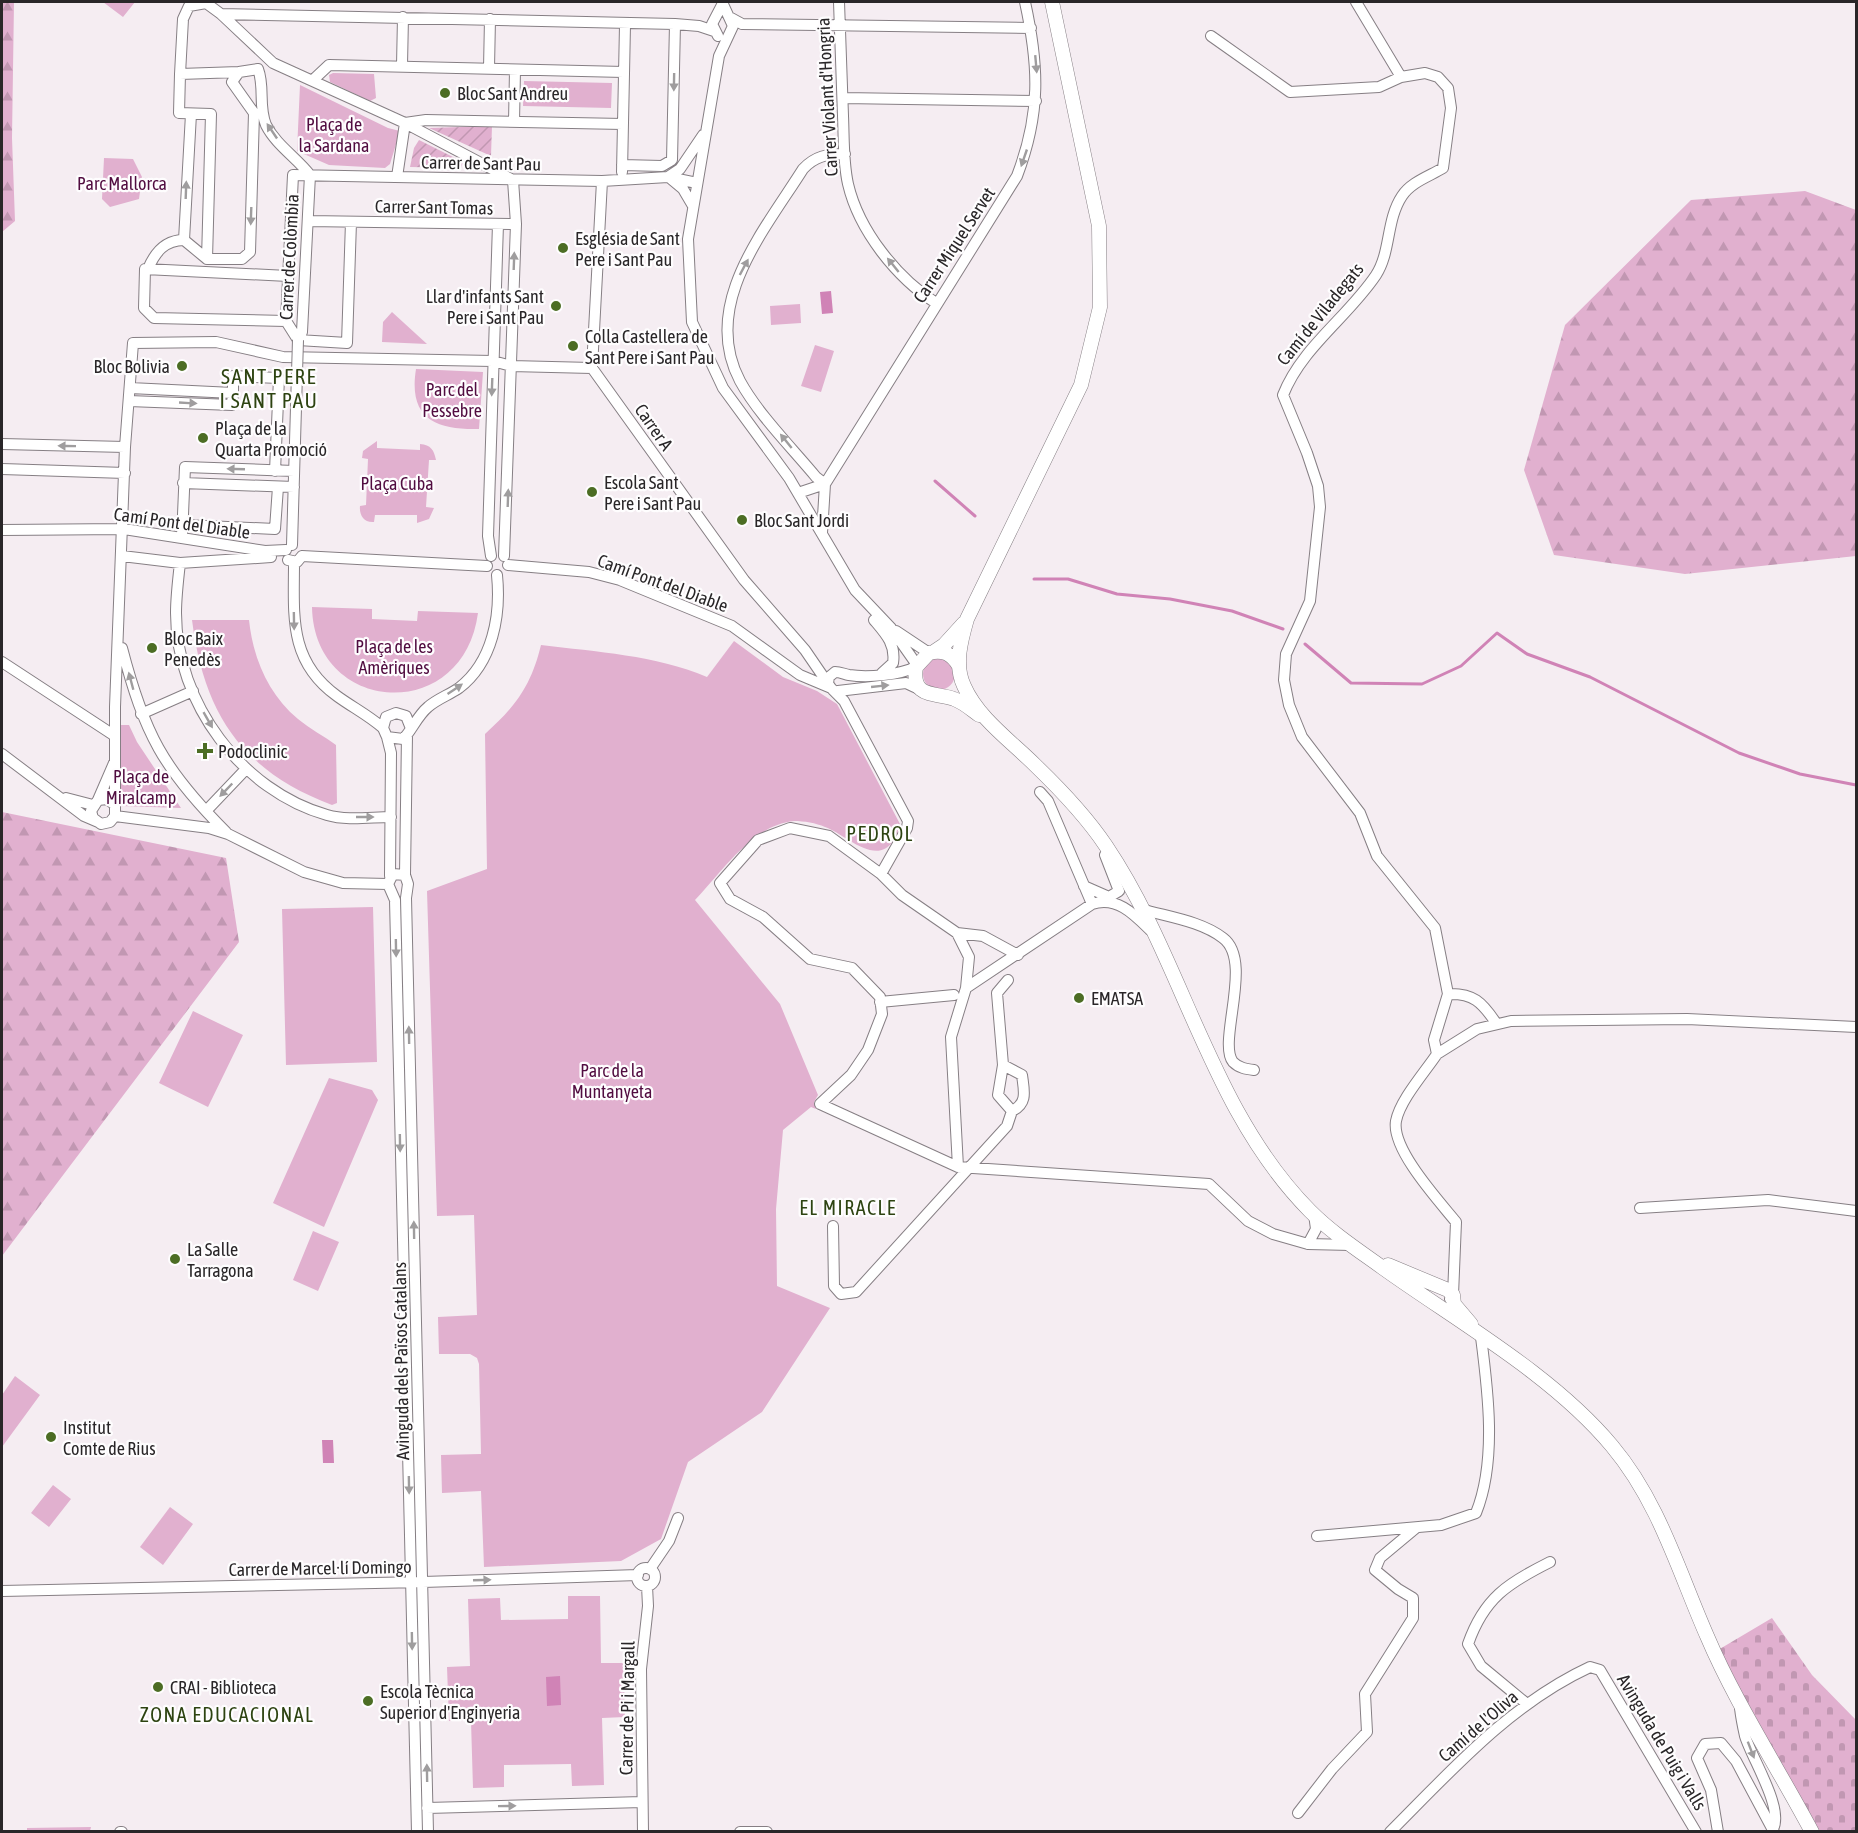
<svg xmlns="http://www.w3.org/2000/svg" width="1858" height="1833" viewBox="0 0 1858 1833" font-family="'Asap Condensed',sans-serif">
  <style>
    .green { fill: #e1b0cf }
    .forest { fill: url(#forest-firs) }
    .cemetery { fill: url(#cemetery-stones) }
    .garden { fill: url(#garden-furrows) }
    .water { fill: #d083b6 }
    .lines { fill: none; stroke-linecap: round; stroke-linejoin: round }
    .stream { stroke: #d083b6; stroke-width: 3 }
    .minor-casing { stroke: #867f84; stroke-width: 12 }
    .major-casing { stroke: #867f84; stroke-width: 15 }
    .minor { stroke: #fff; stroke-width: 10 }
    .major { stroke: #fff; stroke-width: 14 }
    .minor-bridge-casing { stroke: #867f84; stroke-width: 12; stroke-linecap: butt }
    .minor-bridge { stroke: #fff; stroke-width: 10 }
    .oneway { fill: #9f9d9e }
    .poi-dot { fill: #4c6d24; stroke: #fefdfe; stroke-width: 2 }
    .labels { text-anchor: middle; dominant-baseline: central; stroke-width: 4.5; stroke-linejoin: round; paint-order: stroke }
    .poi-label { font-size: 18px; fill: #292628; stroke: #fefdfe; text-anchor: start }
    .street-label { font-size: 18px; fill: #292628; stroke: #fefdfe }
    .park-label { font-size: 18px; fill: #510c40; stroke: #fefdfe }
    .neighbourhood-label { font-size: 20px; letter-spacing: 1.5px; fill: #2d4311; stroke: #fefdfe }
    .quarter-label { font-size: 21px; letter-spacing: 1.5px; fill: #2d4311; stroke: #fefdfe }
  </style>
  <defs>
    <pattern id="forest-firs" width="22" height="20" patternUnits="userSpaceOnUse" patternTransform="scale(1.5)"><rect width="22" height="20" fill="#e1b0cf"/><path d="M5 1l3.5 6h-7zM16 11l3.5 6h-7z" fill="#c197b2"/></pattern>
    <pattern id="cemetery-stones" width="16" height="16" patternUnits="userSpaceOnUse" patternTransform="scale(1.5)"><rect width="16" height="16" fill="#e1b0cf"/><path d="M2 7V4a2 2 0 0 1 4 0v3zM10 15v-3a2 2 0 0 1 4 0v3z" fill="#c197b2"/></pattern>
    <pattern id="garden-furrows" width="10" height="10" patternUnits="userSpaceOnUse" patternTransform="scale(1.5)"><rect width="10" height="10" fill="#e1b0cf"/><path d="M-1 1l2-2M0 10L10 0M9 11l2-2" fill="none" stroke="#c197b2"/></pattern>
  </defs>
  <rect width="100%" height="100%" fill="#f5edf2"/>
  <path class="green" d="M103 2H135L123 17Z
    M333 73 374 74 376 98 370 101 330 82 329 75Z
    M524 81 612 83 611 108 523 106Z
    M300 85 388 128 400 131 390 164 385 168 329 165 297 151Z
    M104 158 133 159 142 177 139 199 110 207 102 199Z
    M800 304 801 323 771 325 770 306Z
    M392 312 427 344 382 342 383 322Z
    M815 345 834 351 821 392 801 386Z
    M416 369 483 372 479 429C436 430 408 419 416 369Z
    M377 441V448L420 450V444C431 445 434 450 436 460H429L426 507 434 508 429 519 417 523V515H375L374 522C364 523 359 515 360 506L366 505 368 459 362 458 363 451Z
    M312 607 372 609V619L417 621 418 611 478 613C463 725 314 715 312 607Z
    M192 620H249C253 658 268 694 298 719 310 729 324 736 336 745L337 803 332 805C242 771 204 714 192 620Z
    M734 641 783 677 817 691 837 704 900 824C899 831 897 836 893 841 876 867 845 834 825 827 816 823 804 821 794 821 752 825 722 872 695 900L780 1004 818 1095 814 1102 816 1109 811 1107 783 1130 776 1209 777 1286 830 1308 762 1412 688 1462 661 1539 621 1561 484 1567 481 1491 442 1493 441 1455 481 1454 479 1364 477 1358 470 1354H439L438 1317 477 1315 474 1215 437 1216 427 891 487 869 485 734C516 706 531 686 541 645 597 652 655 655 707 677Z
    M923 674a16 16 0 1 1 32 0a16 16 0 1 1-32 0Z
    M119 725H129L137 742 181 808 121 806Z
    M373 907 377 1062 286 1065 282 909Z
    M193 1011 243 1035 208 1107 159 1083Z
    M329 1078 372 1090 378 1100 324 1227 273 1203Z
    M313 1231 339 1242 318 1291 293 1280Z
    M15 1376 40 1395 2 1447V1395Z
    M53 1485 71 1499 49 1527 31 1513Z
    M170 1507 193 1524 163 1565 140 1547Z
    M568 1596H600L601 1663H624L625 1717 602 1718 604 1785 572 1786 571 1764 504 1765V1787L473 1788 471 1721H449L447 1667 470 1666 468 1599 500 1598 501 1620 568 1619Z
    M91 1827 90 1831H27V1828Z"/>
  <path class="forest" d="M2 2H14L12 138 15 221 2 232Z
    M1805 191 1856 210V556L1685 574 1554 555 1524 470 1565 325 1691 200Z
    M2 812 226 858 239 942 2 1256Z"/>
  <path class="cemetery" d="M1772 1618 1812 1675 1856 1720V1831H1819L1718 1650Z"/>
  <path class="garden" d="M492 126 491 156 429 128Z
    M419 140 463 162 461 168 410 167 414 148Z"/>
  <path class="water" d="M831 291 833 313 822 314 820 292Z
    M322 1440H333L334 1463H323Z
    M560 1676 561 1705 547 1706 546 1677Z"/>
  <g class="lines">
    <path class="stream" d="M935 481 975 516
      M1034 579H1068L1117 594 1170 599 1232 611 1283 629
      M1305 644 1351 683 1422 684 1461 666 1497 633 1527 654 1590 677 1739 753 1800 774 1856 785"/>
    <g class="minor-casing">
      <path id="minor" d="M722 2 733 26 719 56 688 239 692 322 723 388 789 478 855 590 891 628 917 665
        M839 2C840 40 842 78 843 116 844 138 843 162 848 184 859 231 897 278 936 303
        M1356 2 1401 77
        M221 14 675 24 699 26 714 31
        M731 18 742 24 1031 28
        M718 36 712 24 723 3
        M1211 36 1290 92 1379 87 1401 77 1425 73 1438 77 1448 88 1451 108 1443 168C1430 176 1411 182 1402 196 1386 220 1391 252 1376 275 1348 317 1302 347 1283 395L1307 453 1318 486 1320 507 1310 601 1286 654 1284 680 1289 705 1302 737 1360 813 1377 856 1435 928 1448 994 1434 1040 1437 1054C1425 1072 1400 1100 1396 1121 1391 1149 1439 1201 1456 1222L1453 1295 1450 1299
        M402 65 403 17
        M489 68 490 19
        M239 72 180 74 183 19 189 6 206 3 221 14 273 63 405 123 513 180 516 224 308 221
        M180 74 179 113 211 114 207 259
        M313 80 329 65 624 72
        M843 98 1036 101
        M191 114 184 240 207 259H242L250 252 254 113 232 82 239 72 258 69C265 87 258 106 266 125 276 145 297 158 310 175
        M514 122 515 70
        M622 165 662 166 672 160 675 24
        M622 172 625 25
        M397 177 405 123 426 120 623 124
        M668 177 680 169 703 135
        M671 179 683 189 693 206
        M602 181 592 368 744 580 805 650 831 688 844 701 908 821 907 828 881 874
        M148 269C155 252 165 240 184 240
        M286 321 154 318 144 308 145 269 288 276
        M298 340 286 321 293 175 602 181 668 177 697 183
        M298 340 347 343 351 222
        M298 340 302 332 310 175
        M233 393V376L279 378 275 471
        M129 401 232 405 233 393 130 388
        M2 444 125 447
        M2 469 125 473
        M183 483 294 487
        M825 484 816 477C792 448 758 414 740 381 700 305 764 231 803 169 815 156 827 154 845 154
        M798 493 825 484
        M183 525 275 529 278 487
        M2 530 124 529 265 551 286 550
        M822 533 825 484 1017 176C1041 113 1039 66 1025 2
        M182 538 185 467 294 471
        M292 545 297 373
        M122 556 180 563 271 557
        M302 556 487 566
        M491 556 488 536 498 224
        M504 556 516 224
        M288 560 297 562 302 556
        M294 562C294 615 288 661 337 696 352 707 368 715 383 728
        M180 563C178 580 176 597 176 613 176 703 242 791 327 815 347 821 371 817 391 817
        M508 565 589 572 620 580 732 626 800 675 831 688
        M874 620C885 633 896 644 893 663L882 673
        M896 631 929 653
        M122 648C144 733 163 769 226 832
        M2 662 115 736
        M828 683 829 677 835 672C840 672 844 674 849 675 868 678 899 675 916 667
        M838 691 906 683 921 690
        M141 714 193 691
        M410 726 406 716 396 713 386 717 383 728 387 737 403 739C411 732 417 716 428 707 437 699 449 695 459 688 493 662 501 615 497 575
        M407 735 405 875 408 884 406 898 428 1832
        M387 737 391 753 390 876
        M2 754 84 816 98 822
        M1040 792 1048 801 1092 904
        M66 798 93 805
        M98 800 114 763
        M115 805 107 799 98 800 91 811 93 818 101 824 110 822 115 816V707L125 447 133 343 216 342 283 357 493 361 511 366 592 368
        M206 811 246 769
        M115 816 209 828 228 834 304 872 343 883 388 884
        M405 875 393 874 388 884 395 900 417 1832
        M1084 886 1109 897 1119 891 1105 855
        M1141 909C1168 917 1201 921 1223 938 1254 961 1217 1042 1233 1062 1239 1068 1246 1069 1254 1070
        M957 933 983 936 1018 955
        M966 988 1092 904C1117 896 1134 914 1150 930
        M1448 994C1473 993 1482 1002 1496 1023
        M880 1002 954 995
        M1437 1054 1477 1029 1511 1021 1687 1019 1856 1027
        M1003 1065 1022 1075C1024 1091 1028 1103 1012 1111
        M958 1167 951 1037 966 988 969 957 957 933 902 895 881 874 829 836 790 828 758 840 720 883 730 899 763 917 810 959 852 968 880 997 882 1014 868 1050 851 1075 820 1104 958 1167 1209 1184 1248 1221 1273 1234 1308 1244 1351 1245
        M1640 1208 1768 1200 1856 1211
        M833 1226 834 1286 841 1294 856 1292 1007 1126 1012 1111 998 1095 1003 1065 997 993 1008 980
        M1308 1244 1316 1229 1314 1214
        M1317 1536 1441 1525 1476 1513C1497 1461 1488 1391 1481 1337
        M637 1577a9 9 0 1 1 18 0a9 9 0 1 1-18 0Z
        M650 1569 669 1541 678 1518
        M2 1591 423 1582 638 1575
        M1527 1704 1481 1666 1468 1644C1484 1598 1508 1583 1550 1562
        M1740 1708C1741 1717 1743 1727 1745 1736 1752 1759 1784 1808 1773 1829
        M427 1808 642 1802
        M1298 1813 1332 1769 1367 1732 1365 1694 1413 1618V1598L1398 1589 1375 1570 1380 1558 1416 1528
        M120 1832H122
        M643 1832 641 1669 648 1606 647 1586
        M740 1832H767
        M1390 1832C1451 1771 1510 1704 1590 1667L1600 1670 1696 1832
        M1718 1832 1711 1790 1697 1758 1705 1744 1721 1743 1736 1761 1774 1832"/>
    </g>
    <g class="major-casing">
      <path id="major" d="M1052 2 1099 226 1100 307 1081 385 967 619C961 640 954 665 964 686 978 718 1011 741 1035 765 1061 790 1086 816 1106 846 1184 962 1209 1109 1310 1211 1332 1233 1358 1250 1383 1268 1457 1321 1553 1375 1612 1446 1659 1502 1678 1570 1707 1636 1735 1702 1778 1768 1812 1832
        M935 651 944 645 964 623
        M959 666C952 654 943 649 929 653L916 667C911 699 935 692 954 699 963 702 972 710 979 715
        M1388 1265 1448 1290 1453 1295 1454 1304 1471 1324"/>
    </g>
    <use href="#minor" class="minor"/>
    <use href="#major" class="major"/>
    <g class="minor-bridge-casing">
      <path id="minor-bridge" d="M297 373 298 340"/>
    </g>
    <use href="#minor-bridge" class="minor-bridge"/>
  </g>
  <defs><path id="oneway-solid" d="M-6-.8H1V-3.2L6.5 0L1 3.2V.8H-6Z" transform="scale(1.5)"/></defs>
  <g class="oneway">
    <use href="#oneway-solid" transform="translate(1036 64) rotate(85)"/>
    <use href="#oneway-solid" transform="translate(674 82) rotate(91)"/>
    <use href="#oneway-solid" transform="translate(272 131) rotate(-124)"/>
    <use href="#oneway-solid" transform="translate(1024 158) rotate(109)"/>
    <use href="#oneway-solid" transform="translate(186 190) rotate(-88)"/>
    <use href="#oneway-solid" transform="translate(251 216) rotate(92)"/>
    <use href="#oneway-solid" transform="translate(514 261) rotate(-88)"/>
    <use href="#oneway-solid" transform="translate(893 265) rotate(-129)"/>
    <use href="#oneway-solid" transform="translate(744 267) rotate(-62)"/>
    <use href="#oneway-solid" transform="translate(492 387) rotate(92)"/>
    <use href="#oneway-solid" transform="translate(188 403) rotate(3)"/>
    <use href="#oneway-solid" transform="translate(786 441) rotate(-129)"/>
    <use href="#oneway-solid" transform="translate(67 446) rotate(-179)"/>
    <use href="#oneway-solid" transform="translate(236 469) rotate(-178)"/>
    <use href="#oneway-solid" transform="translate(508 498) rotate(-88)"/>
    <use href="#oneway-solid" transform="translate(294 621) rotate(89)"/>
    <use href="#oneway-solid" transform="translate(131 681) rotate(-105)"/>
    <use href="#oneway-solid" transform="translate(880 686) rotate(-6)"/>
    <use href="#oneway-solid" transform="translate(455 689) rotate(-34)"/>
    <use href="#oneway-solid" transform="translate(208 720) rotate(60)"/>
    <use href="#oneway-solid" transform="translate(226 790) rotate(134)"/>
    <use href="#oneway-solid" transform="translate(365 817)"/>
    <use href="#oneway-solid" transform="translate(396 948) rotate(89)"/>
    <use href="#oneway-solid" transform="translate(409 1035) rotate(-91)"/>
    <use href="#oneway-solid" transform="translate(400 1143) rotate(89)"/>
    <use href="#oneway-solid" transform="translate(414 1230) rotate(-91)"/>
    <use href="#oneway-solid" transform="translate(409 1485) rotate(89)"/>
    <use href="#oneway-solid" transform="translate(482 1580) rotate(-2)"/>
    <use href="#oneway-solid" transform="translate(412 1641) rotate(89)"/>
    <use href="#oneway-solid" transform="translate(1751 1750) rotate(69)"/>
    <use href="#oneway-solid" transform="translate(427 1773) rotate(-91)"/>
    <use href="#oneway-solid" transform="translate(507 1806) rotate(-1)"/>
  </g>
  <g class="poi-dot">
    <circle cx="445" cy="93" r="6"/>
    <circle cx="563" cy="248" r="6"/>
    <circle cx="556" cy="306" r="6"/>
    <circle cx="573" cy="346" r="6"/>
    <circle cx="182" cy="366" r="6"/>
    <circle cx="203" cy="438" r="6"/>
    <circle cx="592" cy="492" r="6"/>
    <circle cx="742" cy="520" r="6"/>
    <circle cx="152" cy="648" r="6"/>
    <path d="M202 742h6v6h6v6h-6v6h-6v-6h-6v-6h6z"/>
    <circle cx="1079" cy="998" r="6"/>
    <circle cx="175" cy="1259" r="6"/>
    <circle cx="51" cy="1437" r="6"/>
    <circle cx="158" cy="1687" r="6"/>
    <circle cx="368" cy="1701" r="6"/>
  </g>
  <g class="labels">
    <g class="poi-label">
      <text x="457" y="93">Bloc Sant Andreu</text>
      <text x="575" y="238">Església de Sant<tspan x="575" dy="21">Pere i Sant Pau</tspan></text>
      <text x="544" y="296" text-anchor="end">Llar d'infants Sant<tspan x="544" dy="21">Pere i Sant Pau</tspan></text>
      <text x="585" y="336">Colla Castellera de<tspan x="585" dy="21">Sant Pere i Sant Pau</tspan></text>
      <text x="170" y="366" text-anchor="end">Bloc Bolivia</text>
      <text x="215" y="428">Plaça de la<tspan x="215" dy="21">Quarta Promoció</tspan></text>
      <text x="604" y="482">Escola Sant<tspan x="604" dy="21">Pere i Sant Pau</tspan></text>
      <text x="754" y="520">Bloc Sant Jordi</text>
      <text x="164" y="638">Bloc Baix<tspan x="164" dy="21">Penedès</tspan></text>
      <text x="218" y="751">Podoclinic</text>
      <text x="1091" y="998">EMATSA</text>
      <text x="187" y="1249">La Salle<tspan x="187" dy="21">Tarragona</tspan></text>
      <text x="63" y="1427">Institut<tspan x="63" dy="21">Comte de Rius</tspan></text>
      <text x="170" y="1687">CRAI - Biblioteca</text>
      <text x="380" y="1691">Escola Tècnica<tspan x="380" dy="21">Superior d'Enginyeria</tspan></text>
    </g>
    <g class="street-label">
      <text transform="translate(827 97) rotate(-93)">Carrer Violant d'Hongria</text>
      <text transform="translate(481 163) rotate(1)">Carrer de Sant Pau</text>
      <text transform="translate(434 207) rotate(1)">Carrer Sant Tomas</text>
      <text transform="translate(954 245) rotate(-57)">Carrer Miquel Servet</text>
      <text transform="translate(289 257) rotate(-87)">Carrer de Colòmbia</text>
      <text transform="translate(1320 314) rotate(-51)">Camí de Viladegats</text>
      <text transform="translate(654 427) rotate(55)">Carrer A</text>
      <text transform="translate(182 523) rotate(8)">Camí Pont del Diable</text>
      <text transform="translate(663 583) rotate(20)">Camí Pont del Diable</text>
      <text transform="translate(401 1361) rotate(-91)">Avinguda dels Països Catalans</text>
      <text transform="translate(320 1568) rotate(-1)">Carrer de Marcel·lí Domingo</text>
      <text transform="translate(627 1708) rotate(-89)">Carrer de Pi i Margall</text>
      <text transform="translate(1478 1726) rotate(-41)">Camí de l'Oliva</text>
      <text transform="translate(1662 1742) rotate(59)">Avinguda de Puig i Valls</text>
    </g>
    <g class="park-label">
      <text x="334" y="124">Plaça de<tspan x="334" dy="21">la Sardana</tspan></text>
      <text x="122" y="183">Parc Mallorca</text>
      <text x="452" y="389">Parc del<tspan x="452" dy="21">Pessebre</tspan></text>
      <text x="397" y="483">Plaça Cuba</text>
      <text x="394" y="646">Plaça de les<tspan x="394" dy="21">Amèriques</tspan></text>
      <text x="141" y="776">Plaça de<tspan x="141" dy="21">Miralcamp</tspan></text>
      <text x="612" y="1070">Parc de la<tspan x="612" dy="21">Muntanyeta</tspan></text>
    </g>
    <g class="neighbourhood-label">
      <text x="880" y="833">PEDROL</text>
      <text x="848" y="1207">EL MIRACLE</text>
      <text x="227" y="1714">ZONA EDUCACIONAL</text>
    </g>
    <g class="quarter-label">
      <text x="269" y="376">SANT PERE<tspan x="269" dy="24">I SANT PAU</tspan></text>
    </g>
  </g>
  <rect width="1858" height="1833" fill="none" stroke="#292628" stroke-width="6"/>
</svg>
